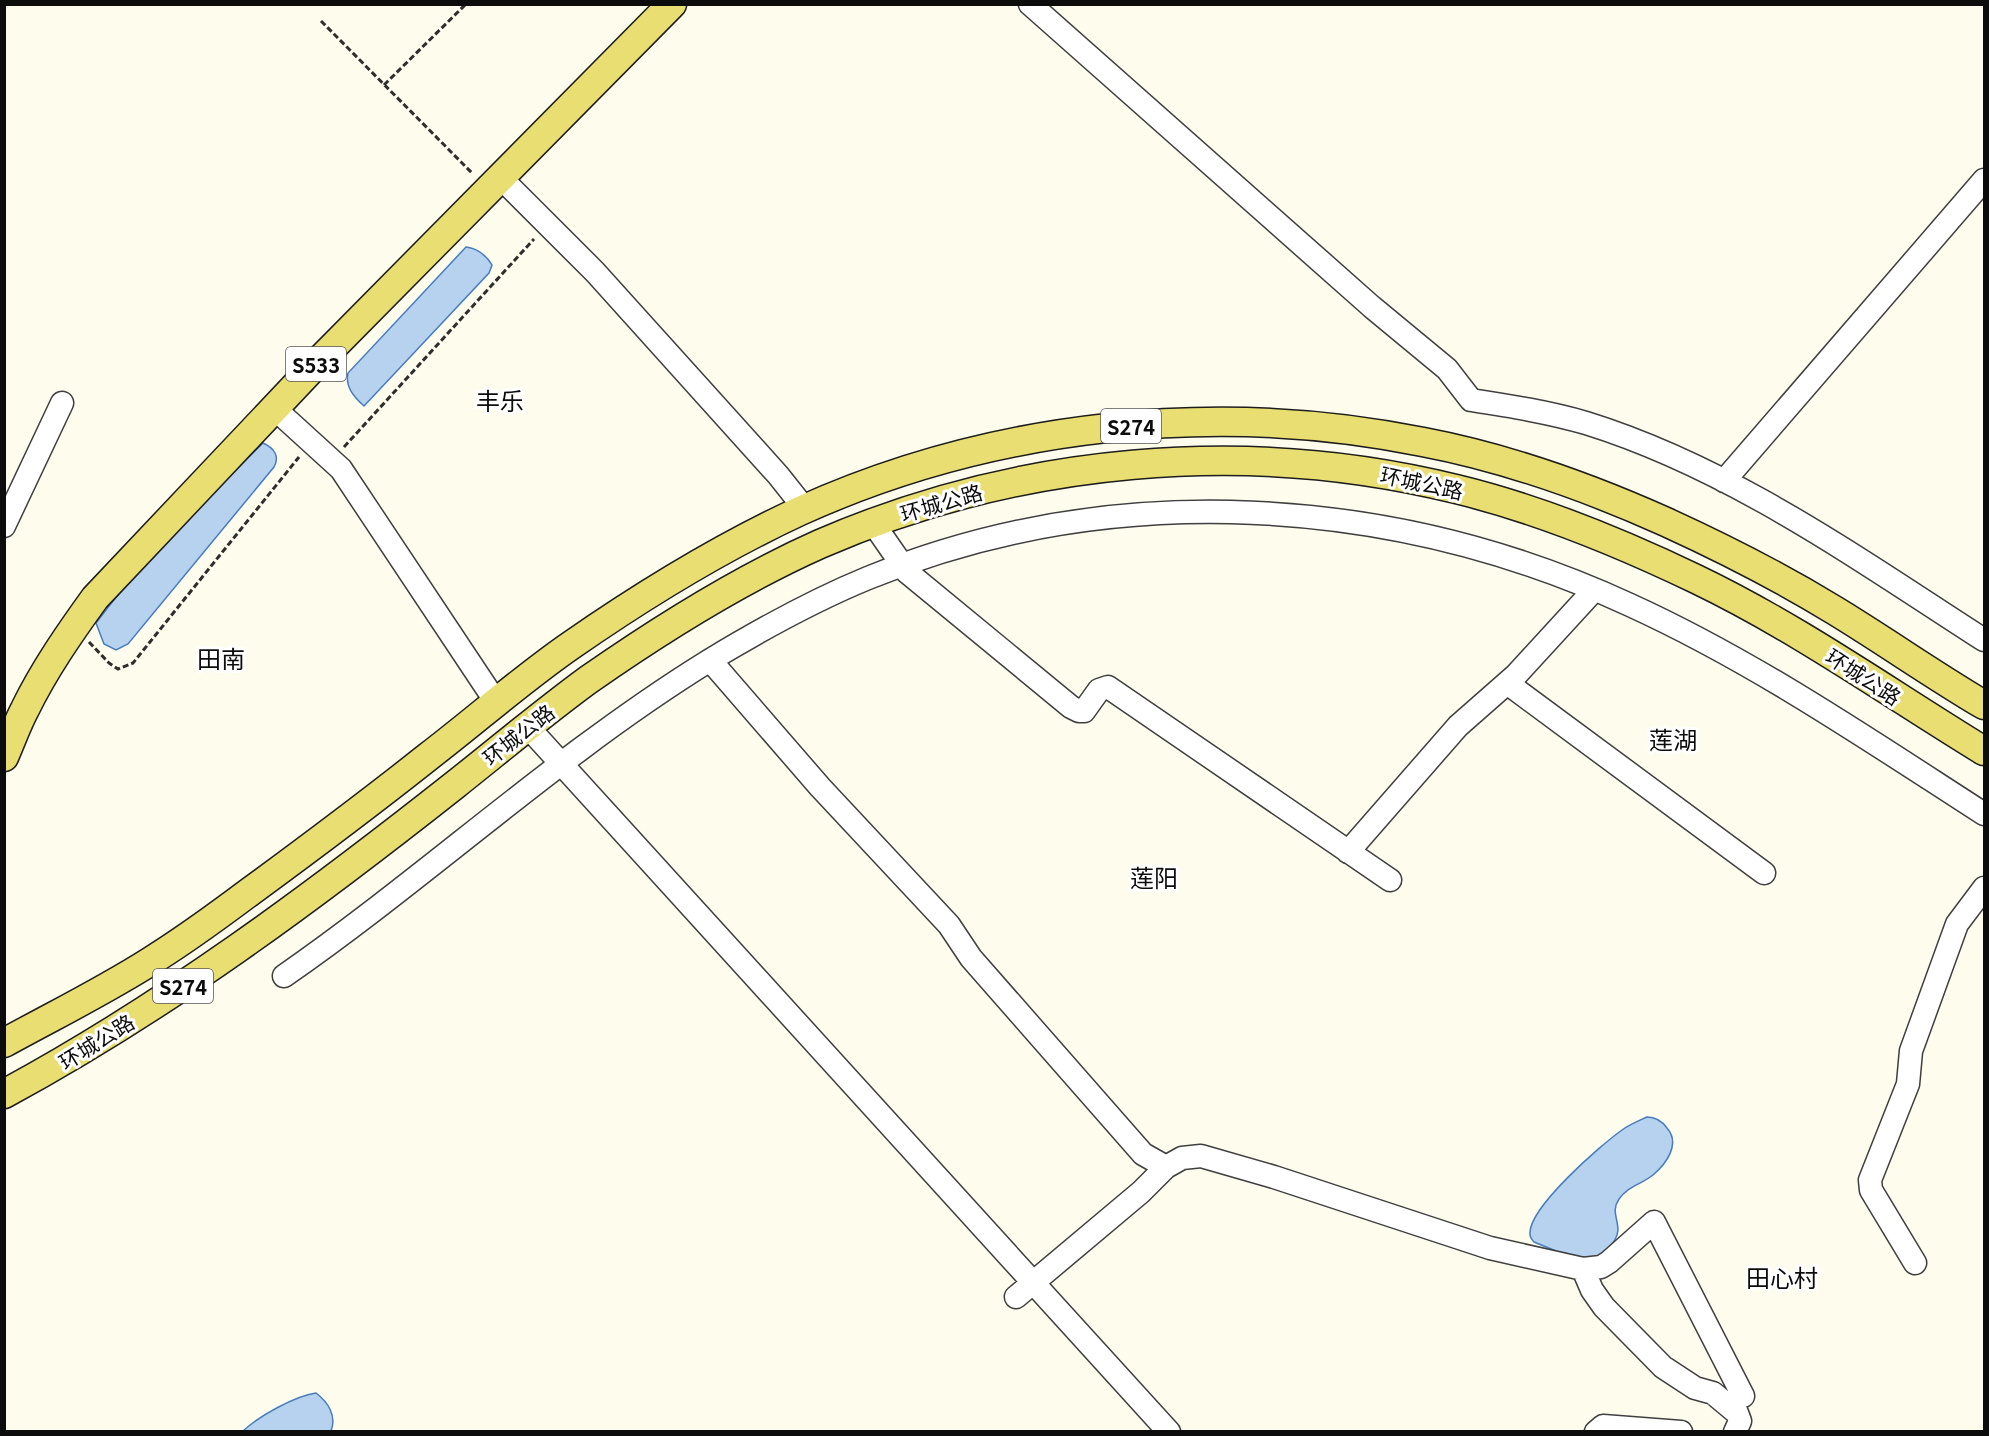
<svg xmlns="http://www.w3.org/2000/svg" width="1989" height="1436" viewBox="0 0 1989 1436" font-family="Georgia,'Noto Sans SC',serif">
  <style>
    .water { fill: #b7d2ef; stroke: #477cbd; stroke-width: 1.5 }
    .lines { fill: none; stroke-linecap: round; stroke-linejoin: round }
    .minor-casing { stroke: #3f3f3f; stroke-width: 25 }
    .major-casing { stroke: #1d1d1d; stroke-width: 31 }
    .path { stroke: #2e2e2e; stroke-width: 3; stroke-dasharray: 6 3; stroke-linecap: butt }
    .minor { stroke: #fff; stroke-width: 22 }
    .major { stroke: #e9de71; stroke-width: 28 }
    .labels { text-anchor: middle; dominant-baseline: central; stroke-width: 6; stroke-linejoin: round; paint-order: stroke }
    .shield { fill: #fff; stroke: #555; stroke-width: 1.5 }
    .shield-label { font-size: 20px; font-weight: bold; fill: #0c0c0c }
    .street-label { font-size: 21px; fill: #0c0c0c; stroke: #fff }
    .quarter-label { font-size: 24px; fill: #0c0c0c; stroke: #fff }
  </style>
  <rect width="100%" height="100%" fill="#fdfced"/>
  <path class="water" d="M466 247C477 248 487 256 492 265L489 273 364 406C354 397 345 387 348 373Z
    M263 443C274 448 280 456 274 467L128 644 116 650 104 644 96 623C145 557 205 501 263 443Z
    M1647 1117C1655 1117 1662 1121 1667 1128 1681 1144 1666 1164 1653 1175 1642 1184 1628 1186 1619 1199 1611 1211 1618 1218 1618 1230 1617 1245 1599 1257 1588 1264L1534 1242C1532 1240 1530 1238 1530 1234 1528 1208 1601 1145 1622 1130 1630 1124 1638 1121 1647 1117Z
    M316 1393C328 1402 337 1416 331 1431H243C259 1416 295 1396 316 1393Z"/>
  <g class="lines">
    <g class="minor-casing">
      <path id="minor" d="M1030 4 1372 307 1447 369 1471 400C1510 406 1548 412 1586 423 1731 468 1858 559 1984 640
        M501 178 595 272 778 475 805 509
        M274 408 341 469 496 702
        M1724 481 1984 180
        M873 523 907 572 1071 707 1079 711H1084L1099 690 1108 687 1390 880
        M4 526 62 403
        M710 660 820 787 949 925 971 958 1143 1154 1166 1167
        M1507 683 1764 873
        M527 726 1169 1432
        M1348 852 1458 726 1516 675 1594 590
        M284 976C428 876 557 755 707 662 758 631 812 601 868 578 1113 478 1392 495 1630 605 1755 662 1869 740 1984 814
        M1915 1263 1871 1190 1870 1180 1908 1084 1911 1051 1957 924 1984 888
        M1583 1269 1592 1290 1604 1307 1663 1367 1695 1388 1713 1393 1737 1413 1740 1421 1735 1432
        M1016 1297 1141 1192 1166 1167 1182 1158 1201 1156 1274 1177 1490 1248 1583 1269 1601 1267 1609 1262 1654 1222 1743 1396
        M1596 1432 1603 1426 1681 1432"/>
    </g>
    <g class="major-casing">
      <path id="major" d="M4 757C11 741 17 724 25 709 44 670 69 634 95 598L320 360 672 4
        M4 1043C53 1016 104 991 151 961 185 940 219 915 251 891 311 847 371 802 429 756 476 720 521 680 570 646 642 596 720 548 800 511 992 424 1216 400 1423 442 1507 458 1588 487 1666 522 1723 548 1780 577 1834 610 1885 641 1933 675 1984 705
        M4 1094C165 1007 313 897 456 784 500 749 543 713 588 680 661 629 739 580 820 544 1018 458 1245 437 1456 489 1539 509 1619 542 1696 579 1798 628 1889 693 1984 751"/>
    </g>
    <path class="path" d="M321 21 473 174
      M384 85 466 4
      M344 447 534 239
      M89 642 109 663 118 669 133 663 299 457"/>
    <use href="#minor" class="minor"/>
    <use href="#major" class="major"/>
  </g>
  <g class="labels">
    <g class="shield">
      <rect x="286" y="347" width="60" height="34" rx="4.5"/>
      <rect x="1101" y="409" width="60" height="34" rx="4.5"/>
      <rect x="153" y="969" width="60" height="34" rx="4.5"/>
    </g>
    <g class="shield-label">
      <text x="316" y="364">S533</text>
      <text x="1131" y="426">S274</text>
      <text x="183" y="986">S274</text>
    </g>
    <g class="street-label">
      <text transform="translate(1422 482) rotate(12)">环城公路</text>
      <text transform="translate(941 502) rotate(-16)">环城公路</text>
      <text transform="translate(1864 676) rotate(33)">环城公路</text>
      <text transform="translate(518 734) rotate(-38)">环城公路</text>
      <text transform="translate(96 1041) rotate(-32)">环城公路</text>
    </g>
    <g class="quarter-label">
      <text x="500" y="399">丰乐</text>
      <text x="221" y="657">田南</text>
      <text x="1673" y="738">莲湖</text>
      <text x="1154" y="876">莲阳</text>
      <text x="1782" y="1276">田心村</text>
    </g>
  </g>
  <rect width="1989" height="1436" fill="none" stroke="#0c0c0c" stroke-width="12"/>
</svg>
